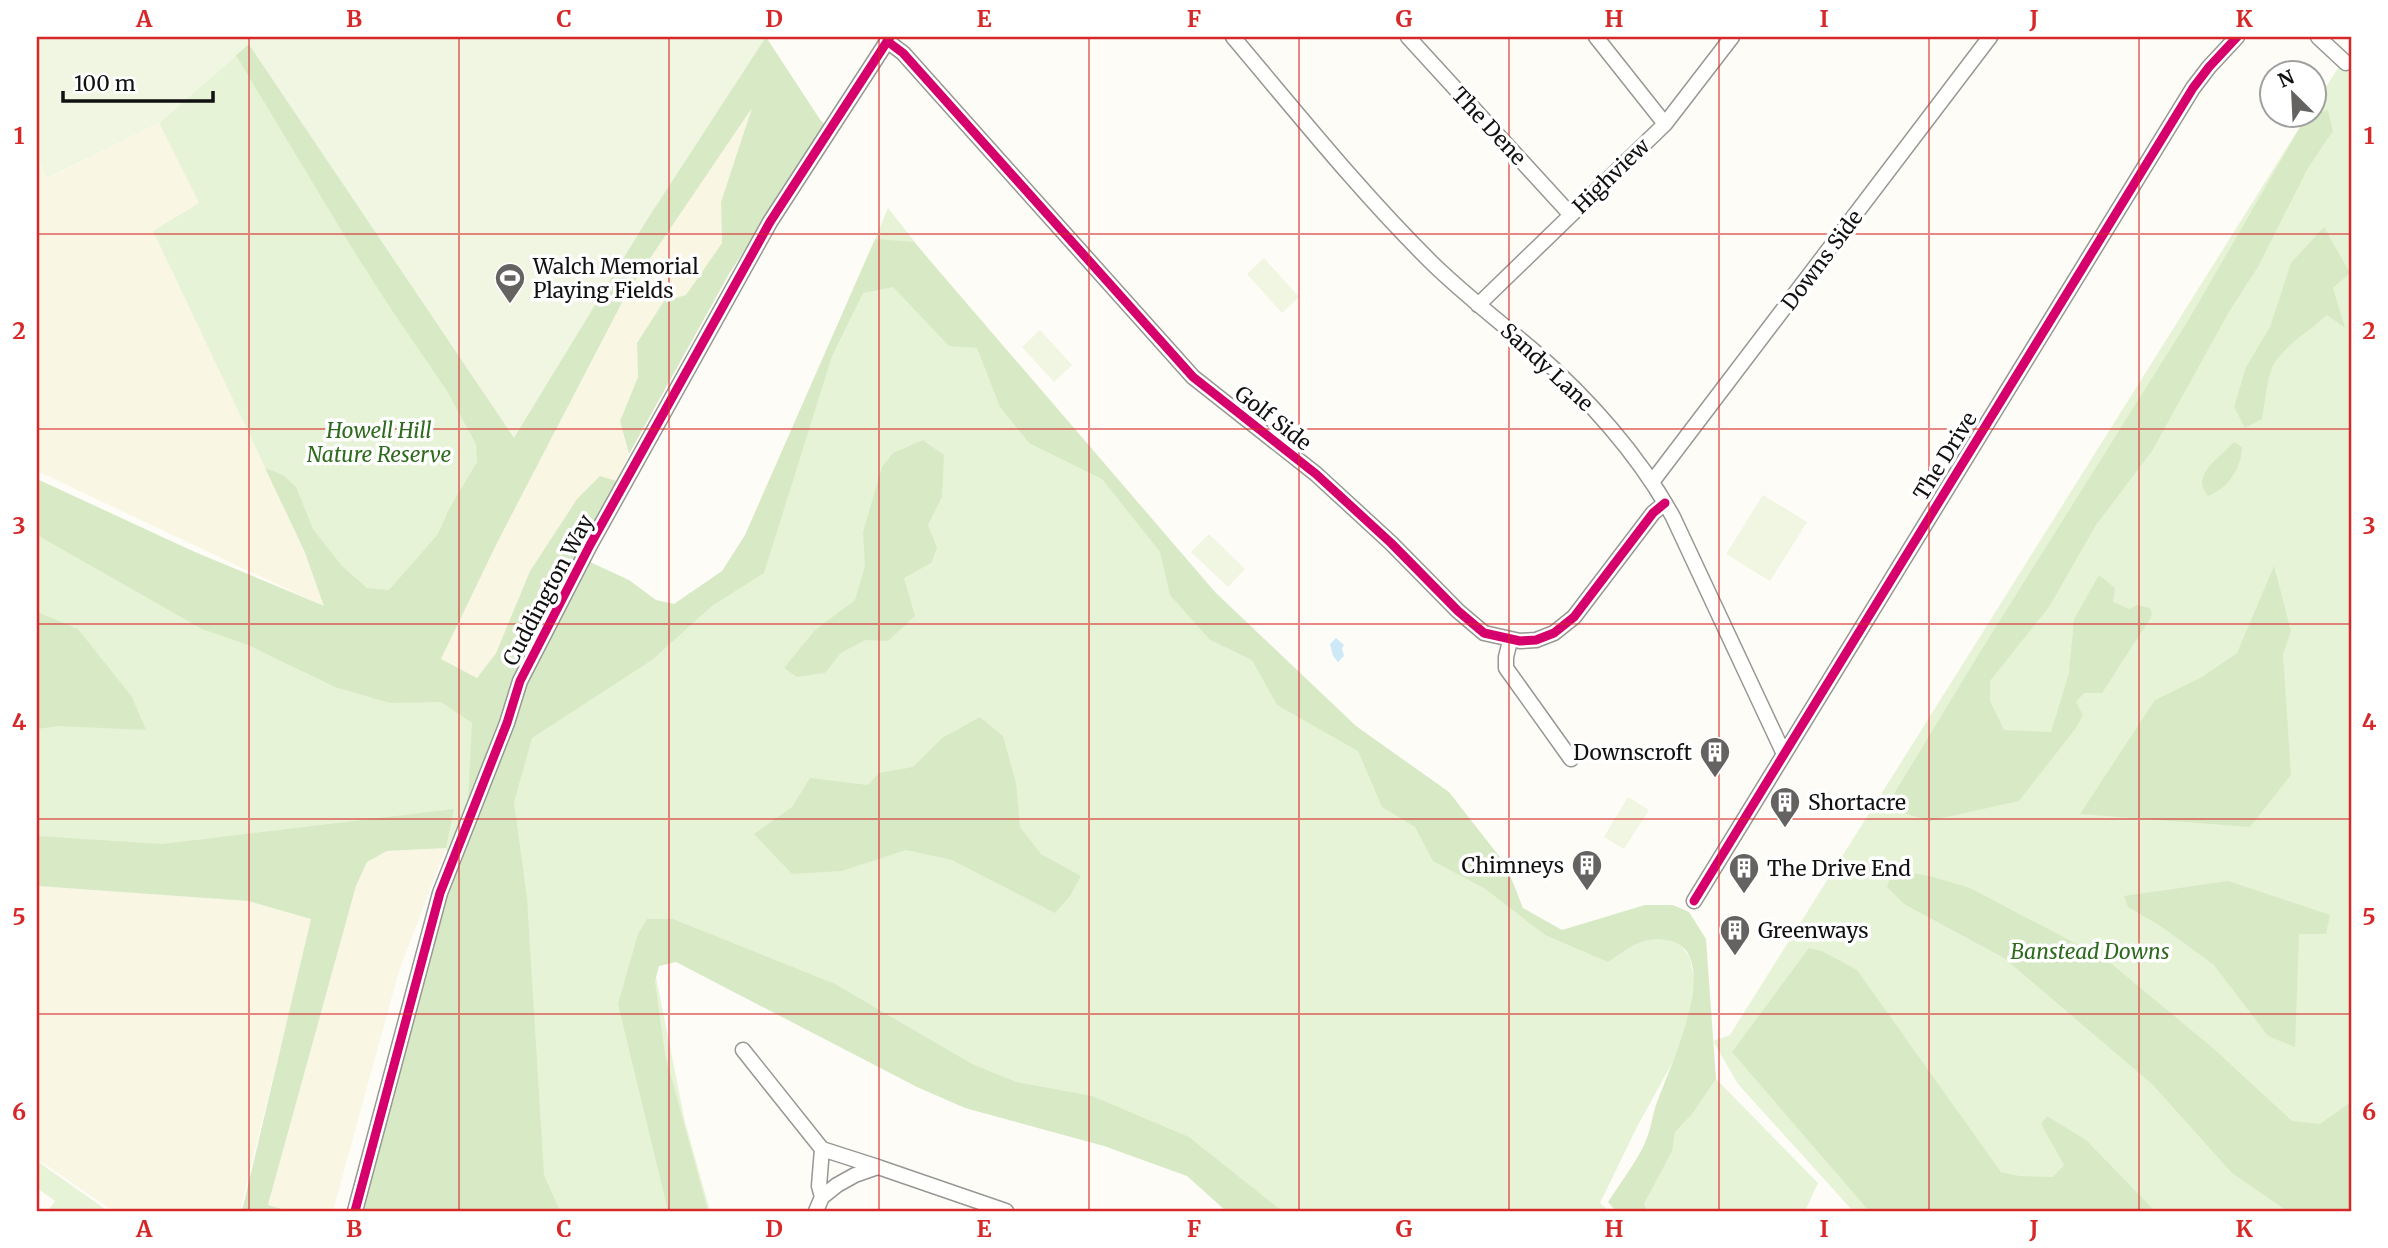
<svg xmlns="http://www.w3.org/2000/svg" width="2388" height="1248" viewBox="0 0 2388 1248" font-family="Merriweather,serif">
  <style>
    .farmland { fill: #f9f7e4 }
    .green { fill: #e7f3d7 }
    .forest { fill: #d8eac5 }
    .pitch { fill: #f0f6e1 }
    .water { fill: #cde8f7 }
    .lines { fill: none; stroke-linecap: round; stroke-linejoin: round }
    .minor-casing { stroke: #979795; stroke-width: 17 }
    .minor { stroke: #fffffe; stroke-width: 14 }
    .cycleway-casing { stroke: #fff; stroke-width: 13 }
    .cycleway { stroke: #d6006c; stroke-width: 9 }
    .grid { fill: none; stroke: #d62828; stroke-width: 2; stroke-opacity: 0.55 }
    .labels { text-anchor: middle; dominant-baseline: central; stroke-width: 7; stroke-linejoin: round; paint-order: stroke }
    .street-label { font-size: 21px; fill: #111; stroke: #fff }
    .poi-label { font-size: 21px; fill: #111; stroke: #fff; text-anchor: start }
    .park-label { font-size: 21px; font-style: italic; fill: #2f6b1f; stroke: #fff }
    .neatline { fill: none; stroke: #d62828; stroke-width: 2.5 }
    .grid-label { font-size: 23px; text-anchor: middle; font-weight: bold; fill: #d62828 }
  </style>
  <rect width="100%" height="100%" fill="#fdfcf7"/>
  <path class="farmland" d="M755 104 721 202 722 243 686 295 664 301 637 343 638 377 620 421 629 454 617 481 600 476 577 499 530 571 496 653 477 678 441 659 498 541 628 291Z
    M159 123 200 203 153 231 304 550 325 607 37 471V156L48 178Z
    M446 848 399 971 333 1211H288L268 1206 356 886 367 862 387 851Z
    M37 886 248 901 312 919 240 1211H113L37 1159Z"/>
  <path class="green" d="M249 44 514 438 408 642 493 687 738 575 888 208 1181 578 1423 783 1513 908 1545 935 1664 939 1679 943 1690 958 1694 980 1689 1014 1677 1054 1637 1127 1600 1203 1609 1211H1231L1212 1187 1145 1144 650 947 685 1122 710 1211H524L446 848 37 861V486L324 606 304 550 153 231 199 203 159 123Z
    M2351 48V1211H1853L1738 1084 1713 1041 1730 1035 2306 117 2314 116 2315 104Z
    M1716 1079 1818 1183 1805 1211H1647L1644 1204 1671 1151 1675 1131 1693 1113Z
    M37 1161 108 1211H109H48L55 1201 37 1188Z"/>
  <path class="forest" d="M225 37H244L480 387 766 37 821 121 826 125 729 274 629 454 620 421 638 377 637 343 664 301 686 295 722 243 721 202 752 108 628 291 498 541 441 659 477 678 496 653 530 571 577 499 600 476 617 481 575 563 587 569 590 562 629 580 656 600 674 604 722 571 745 535 875 239 914 242 1215 592 1356 726 1449 792 1506 865 1523 908 1562 930 1645 905H1673L1689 912 1706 939 1716 1079 1693 1113 1675 1132 1672 1151 1644 1204 1647 1211H1616L1608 1202C1620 1183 1639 1159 1647 1138 1652 1125 1653 1110 1659 1097 1670 1067 1723 955 1671 941 1643 934 1629 948 1608 962L1545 935 1484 888 1433 861 1415 827 1382 807 1358 751 1277 705 1252 660 1210 640 1170 595 1160 552 1102 479 1029 443 1000 407 977 348 949 346 893 287 863 293 832 356 764 573 712 606 652 660 532 738 514 802 527 898 544 1175 560 1211H352L468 803 472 723 441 702 390 703 335 687 248 645 202 629 37 535V479L197 553 324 606 304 550 265 468 283 475 296 487 313 529 342 566 367 588 389 590 438 534 449 509 477 462 476 444 447 391 393 312 355 253Z
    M2328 110 2333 131 2308 168 2258 267 2230 310 2152 451 2096 525 2049 607 1990 681V701L2004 730 2051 732 2069 673 2074 619 2099 575 2115 588 2113 602 2129 609 2137 605 2150 608 2152 614 2150 619 2102 693H2084L2076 702 2083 715 2076 728 2019 801 1929 821 1886 807 1977 657 2189 319 2306 117Z
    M2324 227 2350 273 2333 288 2345 328 2327 315C2310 331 2287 343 2274 364 2267 375 2265 405 2262 419L2245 428 2234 407 2246 367 2270 327 2291 263Z
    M923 440 944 455 942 497 928 525 937 548 931 563 904 578 915 616 888 641 865 640 841 653 825 673 797 677 784 668 815 630 855 600 865 566 863 532 882 467 893 453Z
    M2234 442 2242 447C2242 467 2228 489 2208 496 2189 475 2221 457 2234 442Z
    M2274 566 2291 631 2283 654 2291 775 2250 827 2080 814 2155 700 2202 677 2237 653Z
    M37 612 78 629 132 697 146 730 59 726 37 729Z
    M980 717 1003 736 1016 783 1020 827 1041 854 1081 876 1070 896 1055 913 952 860 906 850 842 871 792 874 754 834 792 807 810 778 868 785 879 773 913 767 942 738Z
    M454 809 446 848 387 851 367 862 356 886 268 1205 288 1211H242L311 919 248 901 37 886V836L162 844Z
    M1893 870 1930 876 1970 888 2107 960 2214 1049 2292 1121 2320 1124 2351 1102V1211H2287L2232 1173 2152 1084 2004 958 1904 904 1887 887Z
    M2228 881 2330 915 2326 934H2299L2295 1047 2268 1036 2214 965 2159 925 2128 907 2124 896Z
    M647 919H673L835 984 972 1064 1016 1082 1092 1096 1189 1137 1282 1211H1226L1187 1176 1104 1146 965 1108 917 1087 676 962 659 966 655 981 665 1054 708 1211H668L618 1004 638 934Z
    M1809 948 1822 951 1857 970 2001 1172 2019 1176 2053 1177 2064 1165 2041 1124 2047 1116 2086 1140 2155 1211H1869L1732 1052Z"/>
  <path class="pitch" d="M37 37H766L645 223 514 438 249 44 159 123 47 178 37 156Z
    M1264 258 1299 297 1282 313 1247 274Z
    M1040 330 1072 365 1054 382 1022 347Z
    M1763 495 1807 522 1770 581 1726 554Z
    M1209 534 1245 569 1228 587 1191 552Z
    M1628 797 1649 810 1624 849 1604 837Z"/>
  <path class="water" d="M1336 638 1344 645 1342 648 1344 656 1338 662 1333 656 1330 644Z"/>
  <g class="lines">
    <g class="minor-casing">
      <path id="minor" d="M1233 37C1298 114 1361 193 1433 264 1465 295 1500 322 1534 351 1587 397 1639 455 1673 517L1783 752
        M1408 37 1571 215
        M1596 37 1665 124
        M2318 37 2346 63
        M887 41 903 53 1193 377 1316 474 1391 543 1458 611 1484 633 1520 641 1536 640 1554 633 1574 617 1653 513 1665 503
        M1478 305 1665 124 1732 37
        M1652 482 1990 37
        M1510 641 1506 657V668L1571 759
        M1694 901 2193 88 2209 67 2237 37
        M743 1050 822 1149 878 1167
        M822 1197 819 1186 822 1149
        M355 1211 440 893 507 723 520 681 590 545 770 222 890 37
        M816 1211 822 1197 837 1185 855 1175 878 1167 1006 1211"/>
    </g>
    <use href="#minor" class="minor"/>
    <g class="cycleway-casing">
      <path id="cycleway" d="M887 41 903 53 1193 377 1316 474 1391 543 1458 611 1484 633 1520 641 1536 640 1554 633 1574 617 1653 513 1665 503
        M1694 901 2193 88 2209 67 2237 37
        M355 1211 440 893 507 723 520 681 590 545 770 222 890 37"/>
    </g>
    <use href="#cycleway" class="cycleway"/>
  </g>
  <path class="grid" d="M249 37V1211M459 37V1211M669 37V1211M879 37V1211M1089 37V1211M1299 37V1211M1509 37V1211M1719 37V1211M1929 37V1211M2139 37V1211M37 234H2351M37 429H2351M37 624H2351M37 819H2351M37 1014H2351"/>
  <defs>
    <g id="stadium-pin" transform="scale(1.575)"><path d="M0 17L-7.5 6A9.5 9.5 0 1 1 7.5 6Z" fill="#646362" stroke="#fff"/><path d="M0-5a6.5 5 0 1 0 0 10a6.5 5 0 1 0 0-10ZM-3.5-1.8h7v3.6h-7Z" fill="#fff"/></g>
    <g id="building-pin" transform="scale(1.575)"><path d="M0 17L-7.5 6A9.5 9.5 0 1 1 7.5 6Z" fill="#646362" stroke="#fff"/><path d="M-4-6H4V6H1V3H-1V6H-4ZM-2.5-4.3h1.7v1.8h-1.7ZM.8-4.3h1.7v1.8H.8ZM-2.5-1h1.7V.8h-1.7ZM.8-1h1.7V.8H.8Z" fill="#fff"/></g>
  </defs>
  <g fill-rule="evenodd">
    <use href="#stadium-pin" x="510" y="278"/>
    <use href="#building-pin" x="1715" y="752"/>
    <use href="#building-pin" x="1785" y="802"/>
    <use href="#building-pin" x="1587" y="865"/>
    <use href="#building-pin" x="1744" y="868"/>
    <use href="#building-pin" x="1735" y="930"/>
  </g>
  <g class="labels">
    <g class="street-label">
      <text transform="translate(1489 126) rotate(47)">The Dene</text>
      <text transform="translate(1611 176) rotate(-44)">Highview</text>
      <text transform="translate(1822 260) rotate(-53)">Downs Side</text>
      <text transform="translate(1547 367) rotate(43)">Sandy Lane</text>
      <text transform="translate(1273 418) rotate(38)">Golf Side</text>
      <text transform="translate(1945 456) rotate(-58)">The Drive</text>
      <text transform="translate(548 590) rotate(-62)">Cuddington Way</text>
    </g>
    <g class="poi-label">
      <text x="533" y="266">Walch Memorial<tspan x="533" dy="24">Playing Fields</tspan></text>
      <text x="1692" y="752" text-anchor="end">Downscroft</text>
      <text x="1808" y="802">Shortacre</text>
      <text x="1564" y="865" text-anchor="end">Chimneys</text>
      <text x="1767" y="868">The Drive End</text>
      <text x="1758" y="930">Greenways</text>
    </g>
    <g class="park-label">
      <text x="379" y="430">Howell Hill<tspan x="379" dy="24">Nature Reserve</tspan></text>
      <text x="2090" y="951">Banstead Downs</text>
    </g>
  </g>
  <rect width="2388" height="1248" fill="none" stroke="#ffffff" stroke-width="77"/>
  <g transform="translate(2293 94) rotate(336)"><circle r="33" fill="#ffffff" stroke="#a0a0a0" stroke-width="2"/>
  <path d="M0-5L12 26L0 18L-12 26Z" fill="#646362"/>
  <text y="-10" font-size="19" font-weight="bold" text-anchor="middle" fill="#111111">N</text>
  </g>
  <path d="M63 91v10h150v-10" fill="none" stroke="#111111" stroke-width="3.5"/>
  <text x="74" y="91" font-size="21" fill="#111111" stroke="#ffffff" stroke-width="5" paint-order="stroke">100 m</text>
  <rect x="38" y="38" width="2312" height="1172" class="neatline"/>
  <g class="grid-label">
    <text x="144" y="27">A</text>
    <text x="354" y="27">B</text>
    <text x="564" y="27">C</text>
    <text x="774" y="27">D</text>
    <text x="984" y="27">E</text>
    <text x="1194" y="27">F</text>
    <text x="1404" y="27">G</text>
    <text x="1614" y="27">H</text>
    <text x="1824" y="27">I</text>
    <text x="2034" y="27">J</text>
    <text x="2244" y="27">K</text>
    <text x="19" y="144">1</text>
    <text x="2369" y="144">1</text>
    <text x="19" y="339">2</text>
    <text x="2369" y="339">2</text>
    <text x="19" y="534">3</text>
    <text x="2369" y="534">3</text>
    <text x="19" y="730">4</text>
    <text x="2369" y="730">4</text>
    <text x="19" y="925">5</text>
    <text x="2369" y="925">5</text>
    <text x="19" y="1120">6</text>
    <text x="2369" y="1120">6</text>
    <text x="144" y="1237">A</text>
    <text x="354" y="1237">B</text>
    <text x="564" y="1237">C</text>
    <text x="774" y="1237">D</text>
    <text x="984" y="1237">E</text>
    <text x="1194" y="1237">F</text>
    <text x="1404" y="1237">G</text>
    <text x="1614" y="1237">H</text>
    <text x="1824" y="1237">I</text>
    <text x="2034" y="1237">J</text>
    <text x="2244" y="1237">K</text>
  </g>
</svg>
